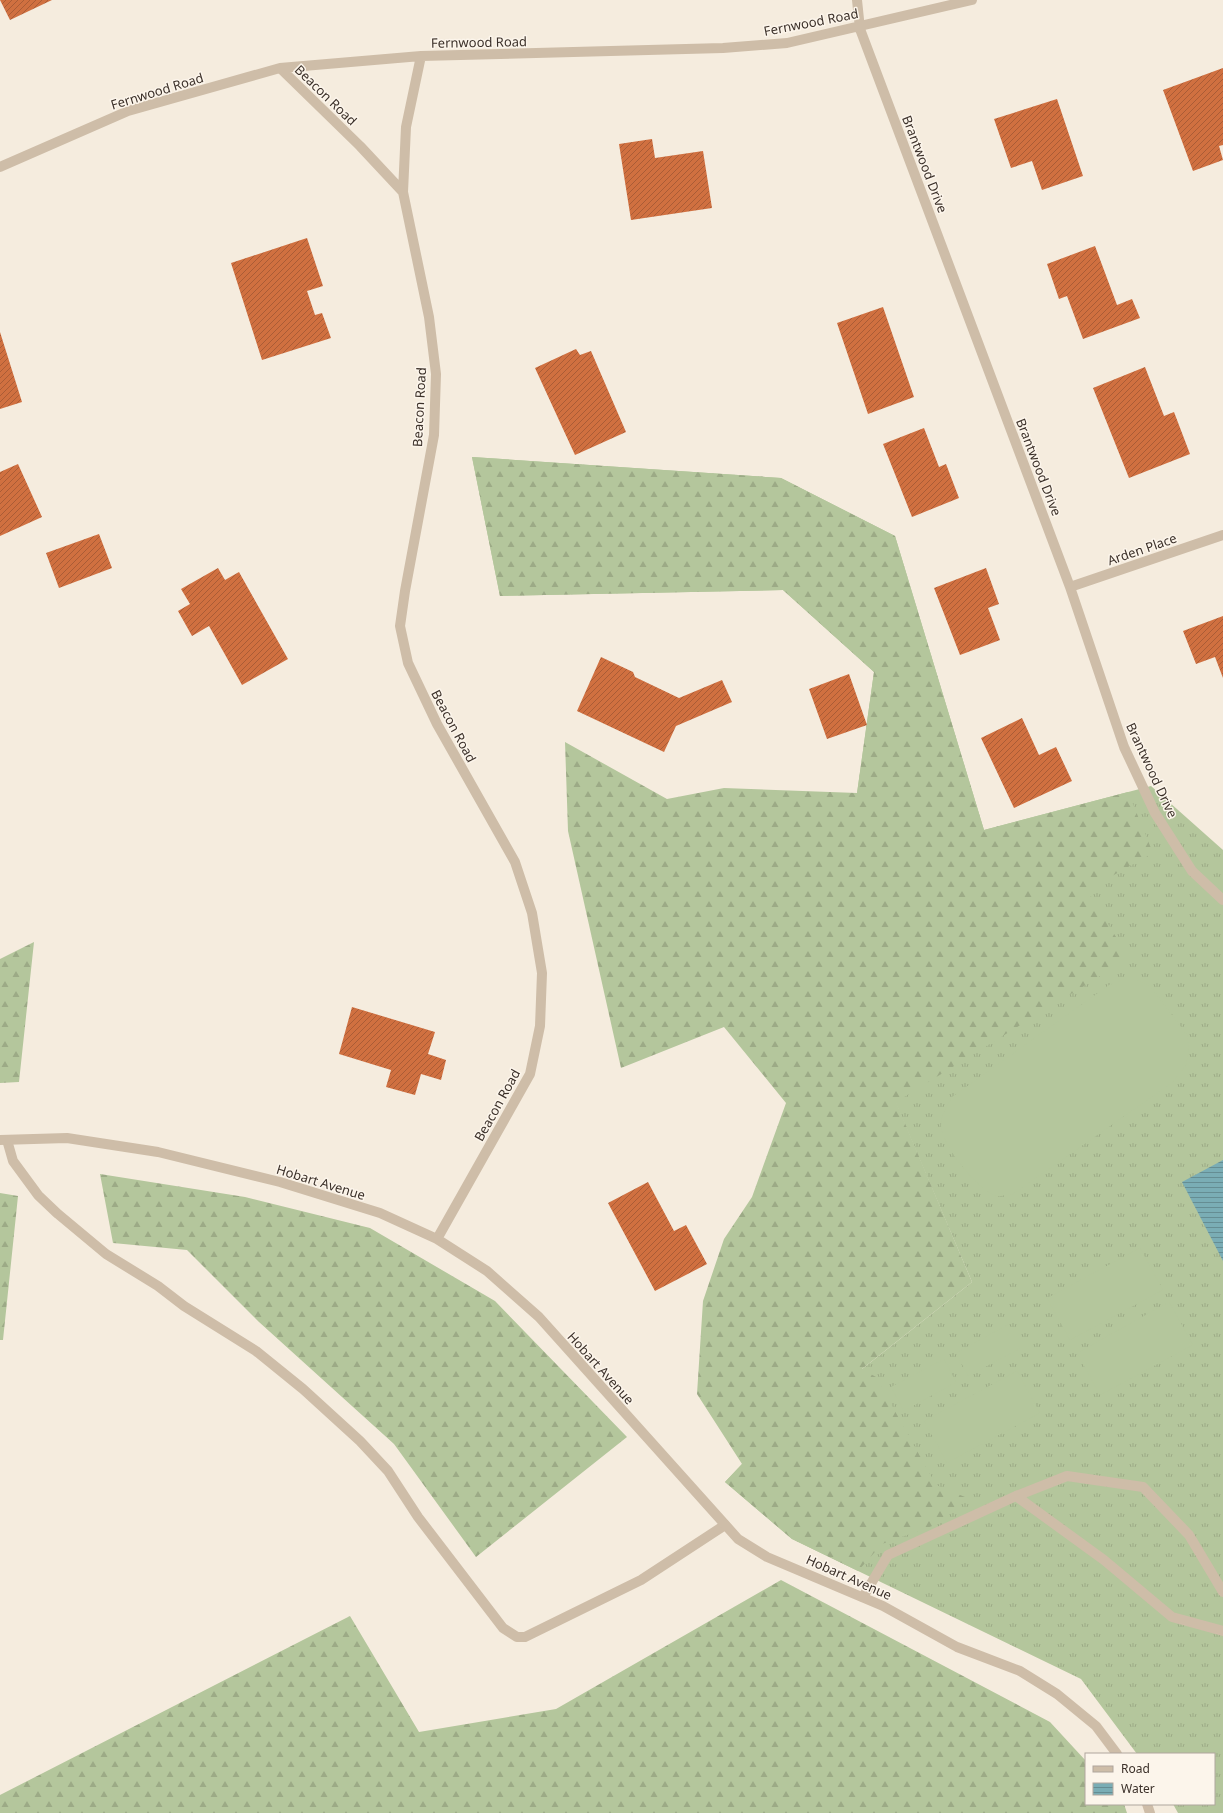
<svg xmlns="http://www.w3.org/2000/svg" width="1223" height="1813" viewBox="0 0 1223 1813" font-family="'Noto Sans',sans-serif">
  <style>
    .grass { fill: url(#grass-tufts) }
    .forest { fill: url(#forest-firs) }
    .pitch { fill: #b4c69c }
    .water { fill: url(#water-rules) }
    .building { fill: url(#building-hatch) }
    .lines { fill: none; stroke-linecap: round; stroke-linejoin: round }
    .service { stroke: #cebda8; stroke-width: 10 }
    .minor { stroke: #cebda8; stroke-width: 10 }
    .labels { text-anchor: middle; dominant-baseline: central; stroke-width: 3; stroke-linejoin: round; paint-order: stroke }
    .street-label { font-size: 13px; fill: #3b3029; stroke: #fcf5eb }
  </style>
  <defs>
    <pattern id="grass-tufts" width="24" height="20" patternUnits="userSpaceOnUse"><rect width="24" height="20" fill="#b4c69c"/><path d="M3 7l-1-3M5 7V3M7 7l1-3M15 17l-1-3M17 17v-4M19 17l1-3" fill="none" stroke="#9caa86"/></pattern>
    <pattern id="forest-firs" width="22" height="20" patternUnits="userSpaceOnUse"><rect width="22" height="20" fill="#b4c69c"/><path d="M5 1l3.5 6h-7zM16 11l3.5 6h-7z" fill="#9caa86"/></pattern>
    <pattern id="water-rules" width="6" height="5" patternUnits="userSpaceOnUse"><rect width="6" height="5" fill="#7aadb5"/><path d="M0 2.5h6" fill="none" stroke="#658d93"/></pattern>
    <pattern id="building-hatch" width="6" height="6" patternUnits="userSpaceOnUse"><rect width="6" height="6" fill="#d07040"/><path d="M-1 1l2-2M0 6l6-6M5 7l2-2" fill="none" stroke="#aa5c36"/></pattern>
  </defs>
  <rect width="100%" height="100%" fill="#f5ecde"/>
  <path class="grass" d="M472 457 781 478 895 536 984 830 1151 786 1223 850V1813H1178L1173 1804H1214V1754H1137L1081 1679 792 1539 725 1482 742 1464 972 1282 834 958 874 672 783 590 500 596Z"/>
  <path class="forest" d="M472 457 781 478 895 536 984 830 1128 792 1153 853 1087 890 1129 958 896 1102 972 1282 862 1369 876 1377 936 1485 965 1497 935 1525 882 1544 858 1571 792 1539 725 1482 742 1464 697 1394 703 1301 724 1239 752 1197 786 1103 724 1027 621 1068 568 831 565 742 667 799 724 788 857 793 874 672 783 590 500 596Z
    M34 942 19 1082 0 1083V959Z
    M100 1174 245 1197 370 1228 495 1301 627 1437 476 1557 394 1444 259 1322 187 1250 113 1243Z
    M0 1193 18 1196 3 1340H0Z
    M781 1580 1050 1722 1086 1761V1804H1124L1127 1813H0V1795L350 1616 419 1732 556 1709Z"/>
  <path class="pitch" d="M1122 980H1137L1151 987 1187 1035 1189 1050 1186 1065 1173 1082 1013 1194C1008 1194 1002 1197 997 1196 978 1191 942 1145 941 1126 941 1115 946 1107 952 1097L1109 985Z
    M1140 1248 1163 1290 1070 1340 1047 1298Z
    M1169 1302 1193 1345 1100 1395 1077 1353Z
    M1009 1324 1021 1348 968 1376 956 1353Z
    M944 1359 956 1382 904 1411 891 1387Z
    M1017 1371 1040 1413 947 1463 924 1421Z"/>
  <path class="water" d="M1223 1160V1261L1182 1182Z"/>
  <path class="building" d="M0 0H52L10 20Z
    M1223 68V145L1219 146 1223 160 1193 171 1163 90Z
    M1057 99 1083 176 1042 190 1032 161 1011 168 994 119Z
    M652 139 655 158 703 151 712 208 631 220 619 144Z
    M307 238 323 286 307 291 315 315 322 313 331 338 262 360 231 263Z
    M1095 246 1117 305 1132 299 1140 318 1083 339 1067 296 1059 299 1047 264Z
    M883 307 914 397 868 414 837 323Z
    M0 332 22 402 0 409Z
    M576 349 580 355 591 351 626 432 575 455 535 368Z
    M1145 367 1164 416 1174 412 1190 454 1129 478 1093 388Z
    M924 428 939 467 946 464 959 498 912 517 883 444Z
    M18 464 42 517 0 536V472Z
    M99 534 112 568 59 588 46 553Z
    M218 568 225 580 239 572 288 659 242 685 209 626 192 636 178 611 190 604 181 589Z
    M986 568 999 604 988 608 1000 640 960 655 934 588Z
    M1223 616V678L1215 657 1196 664 1183 631Z
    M601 657 633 672 635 677 679 698 722 680 732 702 676 726 664 752 577 711Z
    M849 674 867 725 827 739 809 689Z
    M1022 718 1039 755 1056 747 1072 781 1014 808 981 738Z
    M352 1007 435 1032 428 1054 446 1060 441 1080 421 1074 415 1095 386 1087 391 1070 339 1054Z
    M648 1182 674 1231 686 1225 707 1264 655 1291 608 1203Z"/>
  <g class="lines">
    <path class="service" d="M7 1140 13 1161 38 1195 58 1214 106 1254 158 1286 184 1306 256 1351 303 1389 360 1441 388 1471 418 1517 503 1628 517 1637H525L641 1580 725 1525
      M1016 1496 1067 1476 1143 1487 1189 1535 1223 1592
      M863 1597 888 1555 1016 1496 1104 1560 1172 1617 1223 1631"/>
    <path class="minor" d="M857 0 860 29 1070 587 1124 747 1155 813 1192 871 1223 900
      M421 56 406 127 403 192 429 317 436 374 434 435 405 591 400 626 408 663 437 724 515 862 532 913 542 973 540 1026 530 1074 437 1239
      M280 68 360 146 403 192
      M0 167 128 111 280 68 421 56 723 48 787 43 972 0
      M1070 587 1223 535
      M0 1140 67 1138 158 1152 280 1182 380 1213 437 1239 487 1271 539 1317 738 1539 767 1557 883 1606 957 1647 1020 1671 1057 1694 1096 1726 1117 1754
      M1147 1804 1150 1813"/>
  </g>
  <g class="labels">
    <g class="street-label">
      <text transform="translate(811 22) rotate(-11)">Fernwood Road</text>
      <text transform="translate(479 42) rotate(-1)">Fernwood Road</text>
      <text transform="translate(157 91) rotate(-17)">Fernwood Road</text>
      <text transform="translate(326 95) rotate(44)">Beacon Road</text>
      <text transform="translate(925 164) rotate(69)">Brantwood Drive</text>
      <text transform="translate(419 407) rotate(-87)">Beacon Road</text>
      <text transform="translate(1039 467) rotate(69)">Brantwood Drive</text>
      <text transform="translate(1142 549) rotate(-19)">Arden Place</text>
      <text transform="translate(454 726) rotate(62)">Beacon Road</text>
      <text transform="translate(1152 770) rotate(65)">Brantwood Drive</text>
      <text transform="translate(497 1105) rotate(-61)">Beacon Road</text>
      <text transform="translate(321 1182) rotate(17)">Hobart Avenue</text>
      <text transform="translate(601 1368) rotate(48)">Hobart Avenue</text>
      <text transform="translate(849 1577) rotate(24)">Hobart Avenue</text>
    </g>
  </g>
  <rect x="1085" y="1753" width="130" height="52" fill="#fcf5eb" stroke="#afa69d"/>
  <rect x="1093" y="1766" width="20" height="6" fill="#cebda8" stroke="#afa69d"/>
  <text x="1121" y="1773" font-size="12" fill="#3b3029">Road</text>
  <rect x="1093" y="1783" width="20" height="12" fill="url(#water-rules)" stroke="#afa69d"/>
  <text x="1121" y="1793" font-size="12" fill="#3b3029">Water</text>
</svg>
